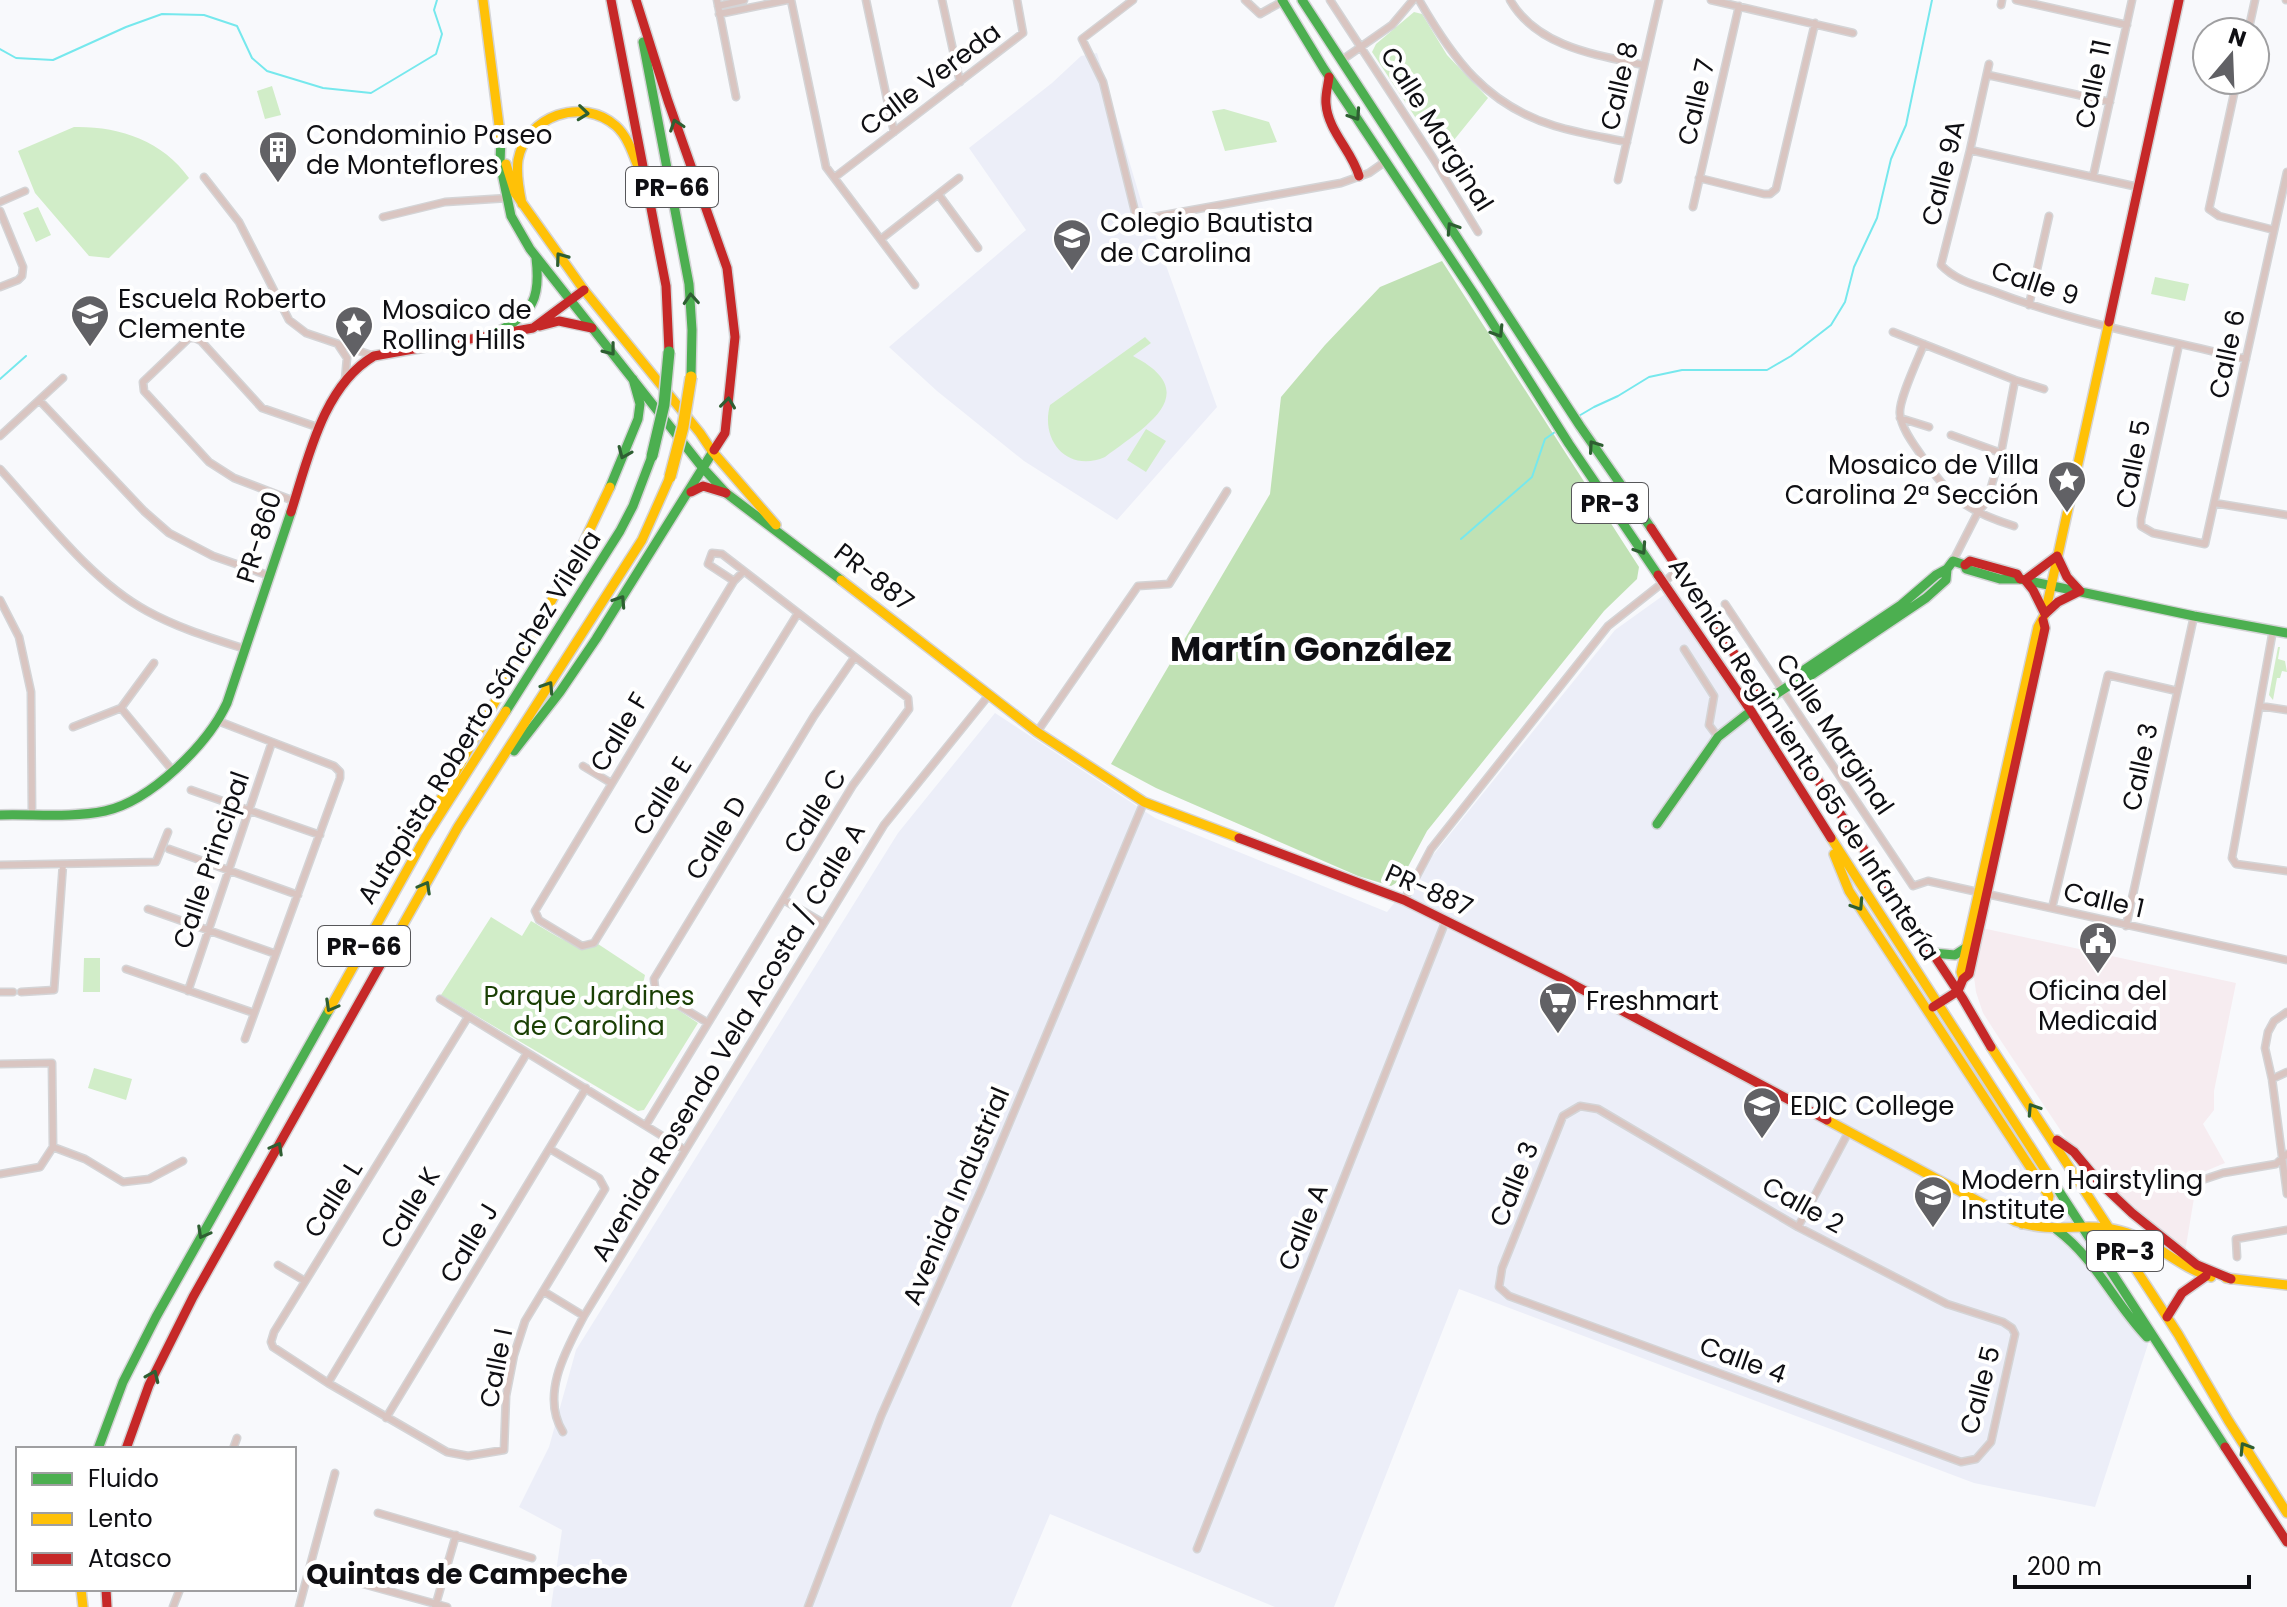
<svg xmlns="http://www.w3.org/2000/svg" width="2287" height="1607" viewBox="0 0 2287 1607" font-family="Poppins,sans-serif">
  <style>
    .commercial { fill: #f6ecf0 }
    .built { fill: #eceef8 }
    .green { fill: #d1edc8 }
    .forest { fill: #c0e1b4 }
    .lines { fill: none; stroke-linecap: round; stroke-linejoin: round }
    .stream { stroke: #76e8ed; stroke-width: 2 }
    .street-casing { stroke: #d4d4d6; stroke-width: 9 }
    .fast-casing { stroke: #d4d4d6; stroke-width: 12 }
    .slow-casing { stroke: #d4d4d6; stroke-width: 12 }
    .jam-casing { stroke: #d4d4d6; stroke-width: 12 }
    .street { stroke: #d9c5c1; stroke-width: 6 }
    .fast { stroke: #4caf50; stroke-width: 9 }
    .slow { stroke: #ffc107; stroke-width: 9 }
    .jam { stroke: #c62828; stroke-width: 9 }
    .fast-bridge-casing { stroke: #d4d4d6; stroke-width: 14; stroke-linecap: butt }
    .slow-bridge-casing { stroke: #d4d4d6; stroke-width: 14; stroke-linecap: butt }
    .fast-bridge { stroke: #4caf50; stroke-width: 11 }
    .slow-bridge { stroke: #ffc107; stroke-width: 11 }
    .oneway { stroke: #2e5f32 }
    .labels { text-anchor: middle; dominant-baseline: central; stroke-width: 8; stroke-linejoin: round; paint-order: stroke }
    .shield { fill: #fff; stroke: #57575a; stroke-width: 2 }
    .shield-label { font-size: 24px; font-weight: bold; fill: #0f0f13 }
    .street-label { font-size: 26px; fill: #0f0f13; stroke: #fff }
    .poi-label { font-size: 26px; fill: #0f0f13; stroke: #fff; text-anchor: start }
    .park-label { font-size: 26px; fill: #1a3f04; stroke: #fff }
    .neighbourhood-label { font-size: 28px; font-weight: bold; fill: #0f0f13; stroke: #fff }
    .district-label { font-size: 34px; font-weight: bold; fill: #0f0f13; stroke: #fff }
  </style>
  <rect width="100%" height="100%" fill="#f8f9fc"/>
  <path class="commercial" d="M1982 928 2236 983 2214 1091V1110L2203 1124 2225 1163 2201 1173 2196 1186 2185 1252 2107 1185 2069 1143 2001 1041 1983 1013 1976 992 1973 970Z"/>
  <path class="built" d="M1097 53 1144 211 1150 221 1217 407 1117 520 1024 461 937 391 889 347 1026 230 969 148 1052 83 1081 56Z
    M1668 592 2153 1329 2095 1507 1974 1483 1459 1289 1334 1607H1275L1050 1514 1011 1607H551L562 1530 519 1507 549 1447 576 1350 898 833 995 713 1155 818 1387 912 1615 630Z"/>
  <path class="green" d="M1414 12 1422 14 1447 55 1488 98 1441 156 1372 52 1376 44Z
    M272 86 281 115 265 119 257 91Z
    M1224 109 1269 122 1277 142 1225 151 1212 111Z
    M74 127C118 126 162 140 189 178L109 258 89 256 35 193 18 151Z
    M38 207 51 235 36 242 23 213Z
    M2155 277 2189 284 2185 301 2151 294Z
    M1145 337 1151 343 1133 356C1206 394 1143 428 1105 457 1068 473 1040 441 1050 405Z
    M1146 429 1166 441 1146 472 1127 460Z
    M2278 647H2280L2278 659 2285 661 2287 672 2282 671 2280 678H2277L2273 700 2269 695Z
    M491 917 522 936 531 921C548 930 580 955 598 944L645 975 643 984 648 990 698 1023 644 1110 638 1111 441 995Z
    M84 958H100V992H83Z
    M94 1068 132 1079 126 1100 88 1088Z"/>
  <path class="forest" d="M1442 261 1639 567 1637 579 1604 611 1427 831 1401 880 1391 886 1358 876 1156 788 1111 764 1270 494 1281 397 1325 345 1380 287Z"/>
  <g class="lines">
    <path class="stream" d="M0 49 16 58 53 60 126 27 162 14 204 15 237 26 252 58 267 71 323 88 371 93 436 54 442 34 434 10 437 0
      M0 379 26 356
      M1577 417 1594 407 1618 396 1649 377 1682 370H1767L1791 356 1831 325 1845 302 1854 267 1877 218 1891 159 1906 125 1932 0
      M1461 539 1532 477 1545 439 1555 432"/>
    <g class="street-casing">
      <path id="street" d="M717 0 736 97
        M791 0 826 167 915 285
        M866 0 894 132
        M942 0 960 82
        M1133 0 1082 39 1103 82 1137 220 1341 183 1369 173 1386 161
        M1245 0 1260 14 1285 0
        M1330 0 1433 158 1478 232
        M1419 0C1453 59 1486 105 1555 126 1578 133 1603 137 1627 142
        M1510 0C1537 47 1596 55 1644 65
        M1711 0 1853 33
        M2016 0 2127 25
        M2286 0H2287
        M2001 5 2002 0
        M718 6 744 0
        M719 14 787 0
        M2248 32 2255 0
        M1342 60 1392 25 1413 0
        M1989 64 1970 150 1941 265C1955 280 1975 285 1995 292 2076 323 2162 339 2246 359
        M1988 75 2110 102
        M2237 80 2209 209 2219 216 2274 230
        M1970 150 2138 187
        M204 177 239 222 289 320 306 333 374 356
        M835 177 1023 33 1017 0
        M2093 177 2132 0
        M1699 178 1764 194H1770L1776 189 1815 23
        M1618 180 1659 0
        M939 195 978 248
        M0 202 25 191
        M1693 207 1739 6
        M0 211 23 267 22 276 18 280 0 287
        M383 217 445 202 508 198
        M881 239 959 178
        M2029 305 2049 216
        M1893 332 2015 380 2044 389
        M1924 344C1918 359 1898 401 1900 414 1901 427 1912 442 1919 452 1948 496 1963 510 2014 526
        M2179 344 2141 519V526L2153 533 2205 544 2287 172
        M339 346 347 358 345 380
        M40 401 144 511 169 533 213 556 270 576
        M1900 418 1929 427
        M1951 435 2001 453
        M0 436 63 378
        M0 469C43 516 91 581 147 611 178 628 211 638 245 649
        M294 501 234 478 209 462 144 391 143 382 189 338H195L201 341 262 408 320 428
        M2214 503 2287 515
        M1953 561 1978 512 1987 501 2001 453 2015 380
        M744 571 734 581 535 911 539 920 582 946 594 943 798 613
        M0 600 19 637 31 692 32 814
        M1725 604 1913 886 1928 881 2287 960
        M2273 630 2232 858 2236 864 2287 871
        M1684 649 1714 696 1709 725 1718 737
        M2260 706 2287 710
        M121 708 173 771
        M218 721 334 766 340 772V778L245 1039
        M73 727 121 708 154 663
        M1037 732 1138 586 1169 584 1227 491
        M583 766 611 783
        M191 790 320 835
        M169 849 298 895
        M0 865 156 862 168 832
        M784 900 823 923
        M1404 900 1431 849 1608 626 1680 569
        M2052 908 2108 675 2177 691
        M148 909 276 954
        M2126 926 2194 616
        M126 969 254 1013
        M188 991 272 742
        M0 992H13
        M21 992 54 990 63 864
        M440 999 685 1150
        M2287 1012 2274 1021 2268 1032 2265 1048 2272 1079 2287 1194
        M468 1017 274 1332 271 1342 273 1347 328 1383 447 1452 468 1456 504 1450 506 1396 514 1355 525 1321 605 1189 599 1178 550 1149
        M708 1023 660 994 655 988 654 979 814 716 854 658
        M0 1064 52 1063 53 1147 40 1167 0 1174
        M2272 1079 2287 1072
        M1580 1106 1598 1109 1798 1227 1947 1304 2003 1322 2012 1328 2015 1334 1991 1442 1976 1459 1961 1462 1509 1296 1499 1287 1502 1268 1563 1116Z
        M646 1125 853 785 909 709 908 698 722 554 712 553 708 564 734 581
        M53 1147 85 1159 123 1182 149 1179 183 1161
        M2199 1181 2223 1173 2276 1164 2287 1154
        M1798 1227 1848 1133
        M2237 1257 2236 1239 2287 1230
        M278 1265 305 1281
        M543 1291 584 1316
        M328 1383 527 1053
        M386 1418 586 1088
        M563 1432C540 1395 566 1350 584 1316L884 825 989 695
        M233 1449 237 1438
        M378 1513 532 1558
        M1197 1549 1446 920
        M356 1582 447 1607
        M173 1607 180 1589
        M299 1607 335 1473
        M435 1607 456 1535
        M808 1607 881 1416 982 1188 1144 802"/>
    </g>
    <g class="fast-casing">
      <path id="fast" d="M1282 0 1324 69 1474 294 1569 444 1658 575
        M1302 0 1580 426 1651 528
        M643 42 689 284 692 330 691 377
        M501 137 500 163 511 216 530 249 702 467 726 493 841 580
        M498 332C533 312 541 299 536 258
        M610 487 638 419 640 404 633 379
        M1790 685 1795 676 1901 605 1936 575 1947 569
        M1767 700 1790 685 1798 684 1926 598 1946 580 1947 569 1953 561 1965 565 1966 569 2000 579H2020L2194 616 2287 633
        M506 711 620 531 633 506 652 456
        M514 751 560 692 596 639 714 450
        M0 815C34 814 71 818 105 811 151 801 208 744 227 703L291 512
        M1657 824 1718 737 1751 711
        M1933 953 1955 955 1967 947
        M2055 1185 2225 1447
        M2057 1230C2096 1259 2114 1303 2147 1337
        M98 1449 123 1382 156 1317 329 1010"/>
    </g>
    <g class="slow-casing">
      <path id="slow" d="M483 0 501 141
        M506 164 515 193 584 290 700 433 712 451 776 525
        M522 204C519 190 516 175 518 160 526 116 582 96 616 126 627 136 632 151 637 164
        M841 580 1037 732 1144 802 1239 838
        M438 804 582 546 610 487
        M1831 838 2055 1185
        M1834 854 1849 891 2049 1196 2046 1212 2038 1218 2022 1224
        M396 937 458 827 642 540 670 477
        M1963 979 1961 972 2038 627 2045 614 2109 322
        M329 1010 425 838 506 711
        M1991 1047 2178 1334 2228 1420 2287 1513
        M1827 1120 2015 1221C2054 1235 2086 1221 2121 1231 2154 1240 2178 1267 2211 1277
        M2226 1278 2287 1285
        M81 1589 83 1607"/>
    </g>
    <g class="jam-casing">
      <path id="jam" d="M611 0 666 286 669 352
        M636 0 668 101 727 268 735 337 725 433 714 450
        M1329 77C1328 86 1325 95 1326 104 1328 131 1352 151 1359 176
        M2109 322 2179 0
        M540 326 559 321 592 328
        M691 492 703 486 726 493
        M291 512C308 459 323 386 374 356L533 328 584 290
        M1651 528 1963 999 1991 1047
        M2057 556 2067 577 2080 591 2058 602 2045 614 2033 590 2025 580Z
        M1965 565 1970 561 2017 574 2020 579
        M1658 575 1751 711 1831 838
        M1239 838 1404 900 1559 977 1827 1120
        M1933 1007 1958 991 1963 979 1969 974 2045 628 2043 620
        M2057 1140 2074 1152 2099 1182 2132 1213 2197 1265 2231 1279
        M2167 1317 2182 1293 2206 1276
        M2225 1447 2287 1542
        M126 1449 149 1385 193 1297 396 937
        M106 1589 107 1607"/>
    </g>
    <use href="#street" class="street"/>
    <use href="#fast" class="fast"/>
    <use href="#slow" class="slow"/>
    <use href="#jam" class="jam"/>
    <g class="fast-bridge-casing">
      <path id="fast-bridge" d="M652 456 664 405 669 352"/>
    </g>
    <g class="slow-bridge-casing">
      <path id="slow-bridge" d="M670 477 683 427 691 377"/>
    </g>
    <use href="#fast-bridge" class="fast-bridge"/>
    <use href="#slow-bridge" class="slow-bridge"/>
  </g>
  <defs><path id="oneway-chevron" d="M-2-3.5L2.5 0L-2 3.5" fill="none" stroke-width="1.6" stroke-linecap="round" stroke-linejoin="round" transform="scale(2)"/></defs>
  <g class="oneway">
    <use href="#oneway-chevron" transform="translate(583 113) rotate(6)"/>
    <use href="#oneway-chevron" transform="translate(1355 115) rotate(56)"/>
    <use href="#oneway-chevron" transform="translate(676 125) rotate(-109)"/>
    <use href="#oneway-chevron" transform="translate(1452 228) rotate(-123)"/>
    <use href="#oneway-chevron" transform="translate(561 258) rotate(-126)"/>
    <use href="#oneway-chevron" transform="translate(691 299) rotate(-94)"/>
    <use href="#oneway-chevron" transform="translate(1498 332) rotate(58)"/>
    <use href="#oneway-chevron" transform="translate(610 350) rotate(52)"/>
    <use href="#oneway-chevron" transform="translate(728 403) rotate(-83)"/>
    <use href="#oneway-chevron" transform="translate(1594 446) rotate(-125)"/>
    <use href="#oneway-chevron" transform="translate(624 453) rotate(113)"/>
    <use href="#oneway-chevron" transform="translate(1641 549) rotate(56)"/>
    <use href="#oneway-chevron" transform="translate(620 601) rotate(-57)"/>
    <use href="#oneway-chevron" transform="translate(548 687) rotate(-57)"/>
    <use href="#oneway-chevron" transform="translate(425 887) rotate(-61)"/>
    <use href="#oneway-chevron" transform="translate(1858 905) rotate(57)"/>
    <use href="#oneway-chevron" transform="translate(331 1006) rotate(119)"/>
    <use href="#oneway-chevron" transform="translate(2033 1109) rotate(-123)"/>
    <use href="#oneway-chevron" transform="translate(277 1148) rotate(-61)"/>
    <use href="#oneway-chevron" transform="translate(203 1233) rotate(119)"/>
    <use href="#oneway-chevron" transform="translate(153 1376) rotate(-66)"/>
    <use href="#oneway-chevron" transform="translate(2245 1448) rotate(-122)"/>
  </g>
  <defs>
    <g id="building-pin" transform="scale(2)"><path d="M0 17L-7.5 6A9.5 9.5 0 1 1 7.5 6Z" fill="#616165" stroke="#fff"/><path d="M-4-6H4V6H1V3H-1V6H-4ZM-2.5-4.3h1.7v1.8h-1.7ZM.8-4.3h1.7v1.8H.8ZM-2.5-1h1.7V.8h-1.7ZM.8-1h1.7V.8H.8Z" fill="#fff"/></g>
    <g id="university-pin" transform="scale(2)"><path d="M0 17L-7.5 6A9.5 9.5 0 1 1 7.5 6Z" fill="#616165" stroke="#fff"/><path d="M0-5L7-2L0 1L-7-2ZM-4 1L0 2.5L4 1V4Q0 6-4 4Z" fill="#fff"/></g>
    <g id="school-pin" transform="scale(2)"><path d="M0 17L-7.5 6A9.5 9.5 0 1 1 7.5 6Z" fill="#616165" stroke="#fff"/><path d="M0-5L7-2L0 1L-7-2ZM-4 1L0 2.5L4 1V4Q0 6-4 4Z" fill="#fff"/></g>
    <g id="sight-pin" transform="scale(2)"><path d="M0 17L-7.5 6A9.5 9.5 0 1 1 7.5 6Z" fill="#616165" stroke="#fff"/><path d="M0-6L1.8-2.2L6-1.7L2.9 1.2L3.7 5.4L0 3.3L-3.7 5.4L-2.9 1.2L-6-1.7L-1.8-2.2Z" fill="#fff"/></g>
    <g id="civic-pin" transform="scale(2)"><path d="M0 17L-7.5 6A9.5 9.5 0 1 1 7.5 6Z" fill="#616165" stroke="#fff"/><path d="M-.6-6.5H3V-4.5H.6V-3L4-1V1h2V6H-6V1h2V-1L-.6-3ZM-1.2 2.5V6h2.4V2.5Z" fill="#fff"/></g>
    <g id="supermarket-pin" transform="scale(2)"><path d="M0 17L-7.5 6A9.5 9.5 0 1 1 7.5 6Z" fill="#616165" stroke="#fff"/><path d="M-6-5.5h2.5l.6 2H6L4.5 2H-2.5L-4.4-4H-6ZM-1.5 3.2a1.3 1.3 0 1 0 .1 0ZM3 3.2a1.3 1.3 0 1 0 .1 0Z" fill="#fff"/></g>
  </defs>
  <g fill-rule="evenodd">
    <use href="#building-pin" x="278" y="150"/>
    <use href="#university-pin" x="1072" y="238"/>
    <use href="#school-pin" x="90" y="314"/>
    <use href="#sight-pin" x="354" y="325"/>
    <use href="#sight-pin" x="2067" y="480"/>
    <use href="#civic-pin" x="2098" y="941"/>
    <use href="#supermarket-pin" x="1558" y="1001"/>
    <use href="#university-pin" x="1762" y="1106"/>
    <use href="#university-pin" x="1933" y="1195"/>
  </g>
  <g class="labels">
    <g class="shield">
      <rect x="626" y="167" width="92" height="40" rx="6"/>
      <rect x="1572" y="483" width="76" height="40" rx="6"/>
      <rect x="318" y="926" width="92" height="40" rx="6"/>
      <rect x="2087" y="1231" width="76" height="40" rx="6"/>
    </g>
    <g class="shield-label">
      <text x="672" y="187">PR-66</text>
      <text x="1610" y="503">PR-3</text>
      <text x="364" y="946">PR-66</text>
      <text x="2125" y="1251">PR-3</text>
    </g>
    <g class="street-label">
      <text transform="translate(930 79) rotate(-37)">Calle Vereda</text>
      <text transform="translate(2093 84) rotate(-78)">Calle 11</text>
      <text transform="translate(1619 86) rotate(-77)">Calle 8</text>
      <text transform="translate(1696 102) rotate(-77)">Calle 7</text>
      <text transform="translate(1437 129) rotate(58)">Calle Marginal</text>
      <text transform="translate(1943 173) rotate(-76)">Calle 9A</text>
      <text transform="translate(2035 283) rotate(18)">Calle 9</text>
      <text transform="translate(2227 354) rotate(-78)">Calle 6</text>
      <text transform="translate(2133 464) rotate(-79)">Calle 5</text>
      <text transform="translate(259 537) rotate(-72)">PR-860</text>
      <text transform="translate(874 577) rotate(38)">PR-887</text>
      <text transform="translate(479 717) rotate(-58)">Autopista Roberto Sánchez Vilella</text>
      <text transform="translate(619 732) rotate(-59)">Calle F</text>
      <text transform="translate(1835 734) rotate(56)">Calle Marginal</text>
      <text transform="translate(1804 759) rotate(57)">Avenida Regimiento 65 de Infantería</text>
      <text transform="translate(2140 767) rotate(-78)">Calle 3</text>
      <text transform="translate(662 796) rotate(-58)">Calle E</text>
      <text transform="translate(815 811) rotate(-58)">Calle C</text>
      <text transform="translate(716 838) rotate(-59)">Calle D</text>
      <text transform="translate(211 860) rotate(-71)">Calle Principal</text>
      <text transform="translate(1429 890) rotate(24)">PR-887</text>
      <text transform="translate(2104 900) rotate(13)">Calle 1</text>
      <text transform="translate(728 1042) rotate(-59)">Avenida Rosendo Vela Acosta / Calle A</text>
      <text transform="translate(1514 1184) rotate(-68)">Calle 3</text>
      <text transform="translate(956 1196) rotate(-67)">Avenida Industrial</text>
      <text transform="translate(333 1199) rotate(-58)">Calle L</text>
      <text transform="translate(1803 1205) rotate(29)">Calle 2</text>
      <text transform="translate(410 1208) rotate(-59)">Calle K</text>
      <text transform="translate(1303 1227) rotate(-68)">Calle A</text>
      <text transform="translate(469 1243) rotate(-59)">Calle J</text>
      <text transform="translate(1743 1360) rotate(20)">Calle 4</text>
      <text transform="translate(496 1368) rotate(-79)">Calle I</text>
      <text transform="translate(1980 1390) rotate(-75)">Calle 5</text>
    </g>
    <g class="poi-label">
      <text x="306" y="135">Condominio Paseo<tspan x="306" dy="30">de Monteflores</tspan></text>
      <text x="1100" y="223">Colegio Bautista<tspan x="1100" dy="30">de Carolina</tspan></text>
      <text x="118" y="299">Escuela Roberto<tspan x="118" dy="30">Clemente</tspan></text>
      <text x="382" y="310">Mosaico de<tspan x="382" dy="30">Rolling Hills</tspan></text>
      <text x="2039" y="465" text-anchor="end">Mosaico de Villa<tspan x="2039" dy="30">Carolina 2ª Sección</tspan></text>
      <text x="2098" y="991" text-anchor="middle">Oficina del<tspan x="2098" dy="30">Medicaid</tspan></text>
      <text x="1586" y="1001">Freshmart</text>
      <text x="1790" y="1106">EDIC College</text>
      <text x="1961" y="1180">Modern Hairstyling<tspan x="1961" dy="30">Institute</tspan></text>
    </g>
    <g class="park-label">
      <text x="589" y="996">Parque Jardines<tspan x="589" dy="30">de Carolina</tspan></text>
    </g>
    <g class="neighbourhood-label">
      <text x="467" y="1574">Quintas de Campeche</text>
    </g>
    <g class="district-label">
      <text x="1311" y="649">Martín González</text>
    </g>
  </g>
  <rect x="16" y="1447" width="280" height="144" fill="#ffffff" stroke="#9f9fa1" stroke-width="2"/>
  <rect x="32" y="1473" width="40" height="12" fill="#4caf50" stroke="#9f9fa1" stroke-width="2"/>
  <text x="88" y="1487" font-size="24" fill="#0f0f13">Fluido</text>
  <rect x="32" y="1513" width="40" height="12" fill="#ffc107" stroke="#9f9fa1" stroke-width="2"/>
  <text x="88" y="1527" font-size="24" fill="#0f0f13">Lento</text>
  <rect x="32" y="1553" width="40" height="12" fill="#c62828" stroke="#9f9fa1" stroke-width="2"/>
  <text x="88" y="1567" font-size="24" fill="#0f0f13">Atasco</text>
  <g transform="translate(2231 56) rotate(19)"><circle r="38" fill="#ffffff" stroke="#9f9fa1" stroke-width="2"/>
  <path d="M0-6L14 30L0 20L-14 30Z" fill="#616165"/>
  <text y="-12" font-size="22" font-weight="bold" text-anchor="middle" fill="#0f0f13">N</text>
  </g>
  <path d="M2015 1575v12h234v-12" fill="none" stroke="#0f0f13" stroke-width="4"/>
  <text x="2027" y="1575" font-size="24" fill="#0f0f13" stroke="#ffffff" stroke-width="6" paint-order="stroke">200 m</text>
</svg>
